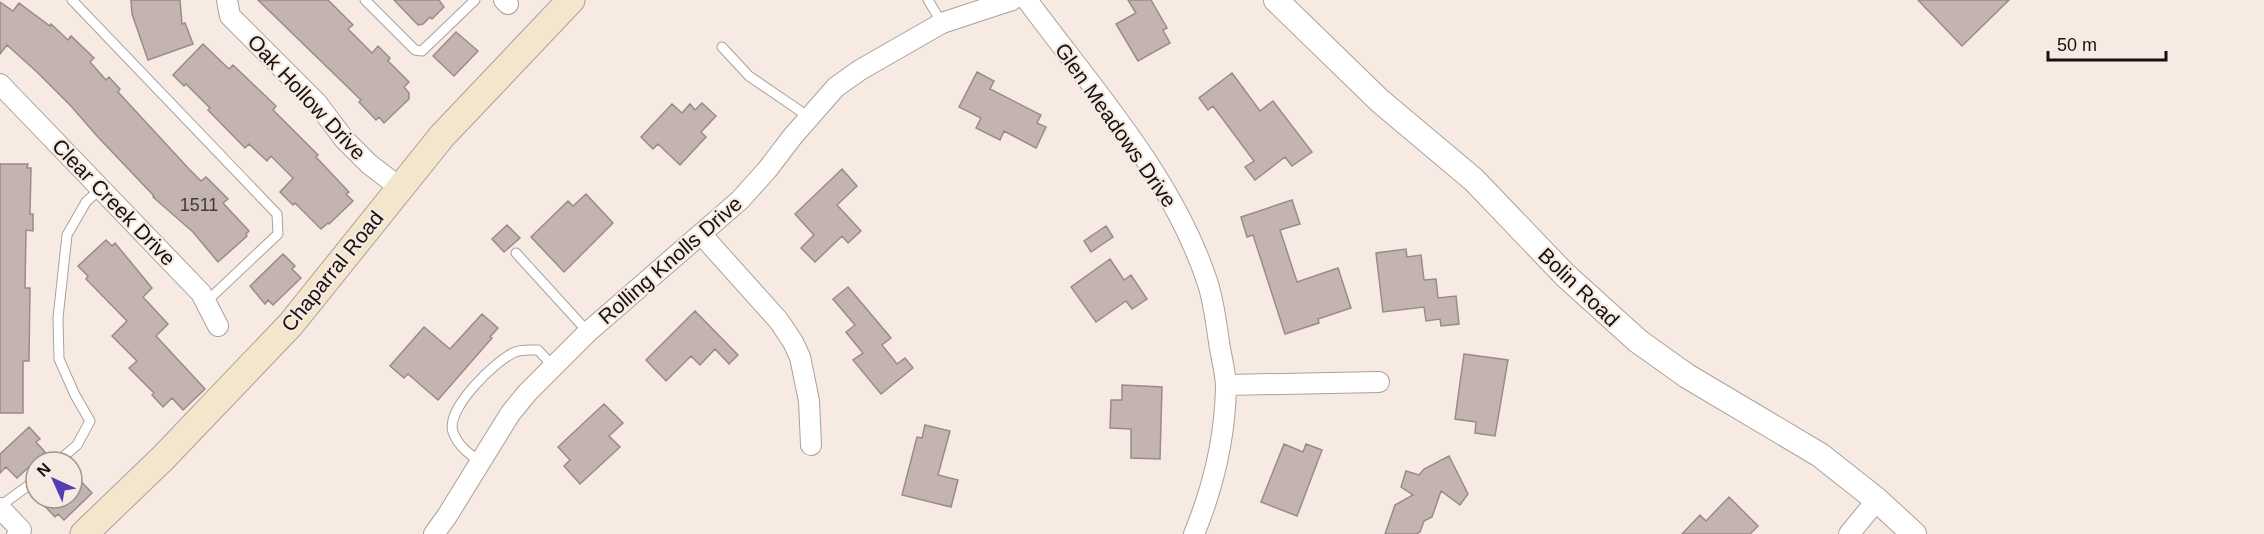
<svg xmlns="http://www.w3.org/2000/svg" width="2264" height="534" viewBox="0 0 2264 534" font-family="Arial,sans-serif">
  <style>
    .building { fill: #c4b4b1; stroke: #9a8b88; stroke-width: 1.5 }
    .lines { fill: none; stroke-linecap: round; stroke-linejoin: round }
    .service-casing { stroke: #aca098; stroke-width: 11 }
    .minor-casing { stroke: #aca098; stroke-width: 22 }
    .tertiary-casing { stroke: #aca098; stroke-width: 26 }
    .secondary-casing { stroke: #aca098; stroke-width: 29 }
    .service { stroke: #fff; stroke-width: 9 }
    .minor { stroke: #fff; stroke-width: 20 }
    .tertiary { stroke: #fff; stroke-width: 24 }
    .secondary { stroke: #f4e6cc; stroke-width: 27 }
    .labels { text-anchor: middle; dominant-baseline: central; stroke-width: 4.5; stroke-linejoin: round; paint-order: stroke }
    .number-label { font-size: 18px; fill: #423a38 }
    .street-label { font-size: 21px; fill: #16120f; stroke: #f7eae2 }
  </style>
  <rect width="100%" height="100%" fill="#f7eae2"/>
  <path class="building" d="M131 0H180L182 24 185 23 193 44 148 60 132 14Z
    M258 0H328L353 25 348 29 372 53 378 46 390 58 388 61 409 82 404 87 409 93V99L384 123 379 117 376 120 359 102 361 100Z
    M394 0H439L444 7 432 19 430 17 423 24 418 25Z
    M1128 0H1151L1167 28 1163 30 1170 43 1138 61 1116 24 1136 13Z
    M1918 0H2009L1962 46Z
    M0 2 13 11 19 3 50 26 51 24 68 40 71 36 94 58 90 62 106 80 109 77 120 89 118 92 189 169 201 181 206 177 228 199 223 203 249 231 246 234 247 236 218 262 193 232 153 197 154 196 97 136 71 106 37 72 7 45 0 54Z
    M456 32 478 51 454 76 433 56Z
    M203 44 229 69 233 65 276 106 273 110 318 155 316 157 349 192 346 194 353 201 329 224 328 223 321 229 295 203 293 205 280 192 293 178 271 156 267 161 249 144 245 148 208 110 210 108 186 84 184 86 173 75Z
    M977 72 994 81 990 89 1041 115 1037 123 1046 127 1036 148 1004 131 1000 140 976 128 981 118 959 107Z
    M1232 73 1260 111 1273 101 1312 152 1292 166 1285 157 1255 180 1245 167 1254 161 1213 106 1208 110 1199 98Z
    M702 103 716 116 701 132 706 137 680 165 658 144 653 149 641 137 672 104 682 113 690 104 695 110Z
    M0 164H28L27 168H31L30 214H33V231L26 230 25 288H30L29 361H23V413H0Z
    M842 169 857 186 837 205 861 231 848 243 842 236 815 262 801 248 814 235 795 214Z
    M586 194 613 223 564 272 531 237 568 201 573 206Z
    M1292 200 1300 224 1280 230 1297 282 1338 268 1351 308 1318 319 1319 323 1285 334 1253 235 1247 237 1241 217Z
    M507 225 520 238 504 252 492 239Z
    M1106 226 1113 237 1091 252 1084 241Z
    M106 240 112 246 115 243 152 288 143 297 168 324 156 336 205 389 183 410 172 398 163 407 152 395 154 393 129 368 137 361 112 336 127 321 86 279 88 276 78 266Z
    M1406 249 1407 257 1421 255 1424 280 1436 279 1438 298 1456 296 1459 324 1441 326 1440 319 1426 321 1424 307 1383 312 1376 253Z
    M283 254 295 266 292 269 301 278 273 305 268 300 265 304 250 286Z
    M1110 259 1124 280 1131 275 1147 299 1132 309 1126 301 1096 322 1071 287Z
    M848 287 891 338 882 345 897 364 905 358 913 368 881 394 853 360 863 353 846 332 855 325 833 299Z
    M695 311 738 355 729 364 715 349 700 365 691 356 666 381 646 360Z
    M482 314 498 328 490 337 492 338 438 400 408 374 404 378 390 366 424 327 450 349Z
    M1464 354 1508 360 1495 436 1475 433 1476 422 1455 419Z
    M1122 385 1162 387 1160 459 1131 458V429L1110 428 1111 400H1122Z
    M604 404 623 423 609 436 620 447 580 484 564 466 570 460 558 447Z
    M925 425 950 431 938 475 958 480 951 507 902 495 917 437 922 438Z
    M29 427 40 439 36 442 45 452 17 478 6 467 0 473V454Z
    M1284 444 1303 452 1306 444 1322 450 1297 516 1261 502Z
    M1449 456 1468 494 1460 505 1441 491 1432 517 1424 521 1420 532 1416 534H1385L1395 505 1413 495 1401 487 1406 471 1419 475 1424 469Z
    M72 472 92 493 64 520 58 514 55 517 37 498H72Z
    M1729 497 1758 526 1750 534H1682L1700 515 1706 521Z"/>
  <g class="lines">
    <g class="service-casing">
      <path id="service" d="M72 0 277 214 278 234 206 302
        M365 0 415 50 422 51 475 0
        M928 0 942 23
        M722 47 749 76 809 117
        M516 253 588 332
        M57 462 77 445 90 421 75 395 59 359 58 318 67 235 86 202 101 188
        M481 462C469 454 458 446 453 432 445 409 496 360 515 352 523 349 530 350 538 350L553 366
        M0 506 36 480"/>
    </g>
    <g class="minor-casing">
      <path id="minor" d="M227 0 230 16 317 103 344 139 369 164 399 187
        M504 0 508 4
        M1027 0C1092 88 1174 178 1208 284 1214 303 1216 323 1219 342 1221 357 1226 373 1226 387 1225 438 1213 488 1194 534
        M0 84 201 293 218 326
        M701 234 779 321 793 342 800 357 809 401 811 445
        M1226 385 1379 382
        M0 508 21 530 17 534
        M434 534 447 516 510 414 527 393 588 332 740 200 767 170 793 136 836 87 860 70 942 23 1012 0
        M1849 534 1877 500"/>
    </g>
    <g class="tertiary-casing">
      <path id="tertiary" d="M1276 0 1380 101 1474 180 1565 275 1638 341 1687 376 1820 455 1877 500 1914 534"/>
    </g>
    <g class="secondary-casing">
      <path id="secondary" d="M84 534 163 458 291 324 442 136 571 0"/>
    </g>
    <use href="#service" class="service"/>
    <use href="#minor" class="minor"/>
    <use href="#tertiary" class="tertiary"/>
    <use href="#secondary" class="secondary"/>
  </g>
  <g class="labels">
    <g class="number-label">
      <text x="199" y="205">1511</text>
    </g>
    <g class="street-label">
      <text transform="translate(307 97) rotate(47)">Oak Hollow Drive</text>
      <text transform="translate(1116 125) rotate(55)">Glen Meadows Drive</text>
      <text transform="translate(114 202) rotate(46)">Clear Creek Drive</text>
      <text transform="translate(670 260) rotate(-41)">Rolling Knolls Drive</text>
      <text transform="translate(332 271) rotate(-51)">Chaparral Road</text>
      <text transform="translate(1579 287) rotate(44)">Bolin Road</text>
    </g>
  </g>
  <g transform="translate(54 480) rotate(315)"><circle r="28" fill="#f7eae2" stroke="#9d948e" stroke-width="1.5"/>
  <path d="M0-4.5L10 22L0 15L-10 22Z" fill="#573db5"/>
  <text y="-9" font-size="16" font-weight="bold" text-anchor="middle" fill="#16120f">N</text>
  </g>
  <path d="M2048 51v9h118v-9" fill="none" stroke="#16120f" stroke-width="3"/>
  <text x="2057" y="51" font-size="18" fill="#16120f" stroke="#f7eae2" stroke-width="4.5" paint-order="stroke">50 m</text>
</svg>
